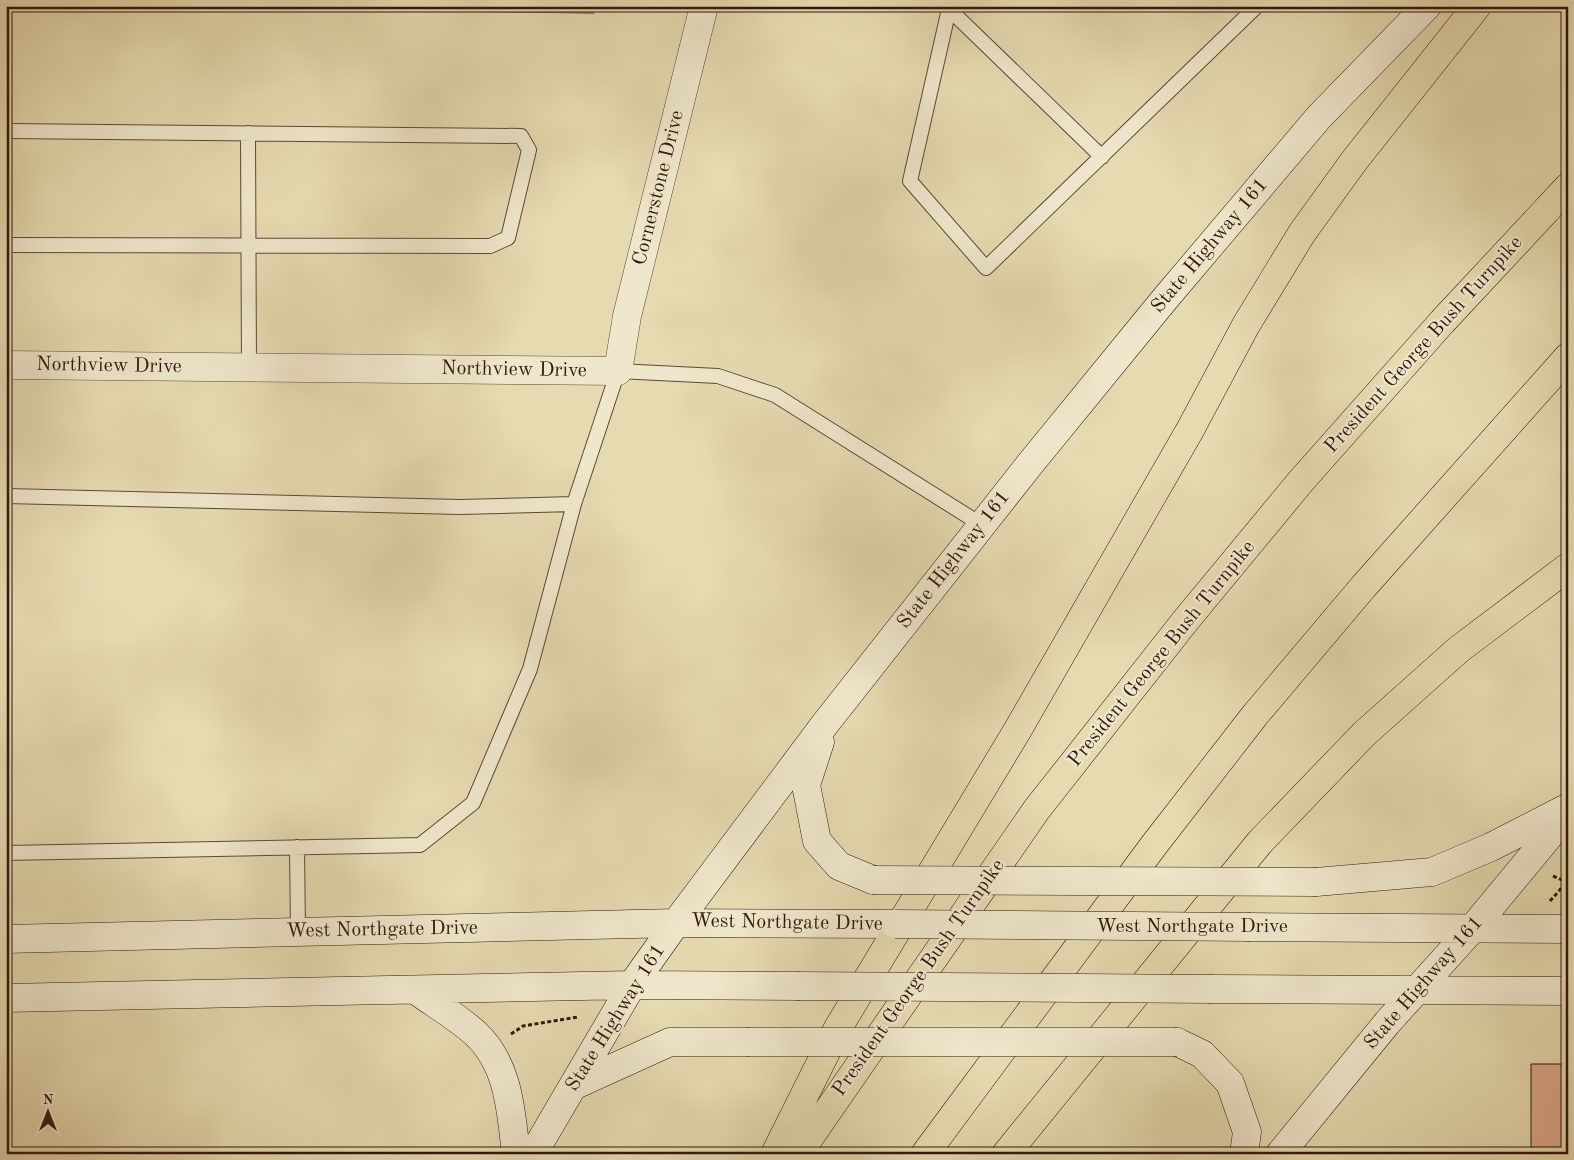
<svg xmlns="http://www.w3.org/2000/svg" width="1574" height="1160" viewBox="0 0 1574 1160" font-family="'Old Standard TT',serif">
  <style>
    .building { fill: #dca98c; stroke: #31170d }
    .lines { fill: none; stroke-linecap: round; stroke-linejoin: round }
    .lane-casing { stroke: #5e4836; stroke-width: 16 }
    .street-casing { stroke: #5e4836; stroke-width: 29 }
    .secondary-casing { stroke: #31170d; stroke-width: 29 }
    .highway-casing { stroke: #31170d; stroke-width: 29 }
    .path { stroke: #31170d; stroke-width: 3; stroke-dasharray: 4 2.5; stroke-linecap: butt }
    .lane { stroke: #efe7cc; stroke-width: 14 }
    .street { stroke: #efe7cc; stroke-width: 28 }
    .secondary { stroke: #efe7cc; stroke-width: 28 }
    .highway { stroke: #e6dab1; stroke-width: 28 }
    .secondary-bridge-casing { stroke: #31170d; stroke-width: 29; stroke-linecap: butt }
    .secondary-bridge { stroke: #efe7cc; stroke-width: 28 }
    .labels { text-anchor: middle; dominant-baseline: central; stroke-width: 4.5; stroke-linejoin: round; paint-order: stroke }
    .street-label { font-size: 20px; fill: #31170d; stroke: #efe7cc }
  </style>
  <rect width="100%" height="100%" fill="#e6dab1"/>
  <filter id="stains"><feTurbulence type="fractalNoise" baseFrequency=".004" numOctaves="4"/><feColorMatrix values="0 0 0 0 .2 0 0 0 0 .09 0 0 0 0 .02 0 0 0 .5 -.17"/></filter>
  <radialGradient id="worn" r=".72"><stop offset=".6" stop-color="#630" stop-opacity="0"/><stop offset="1" stop-color="#630" stop-opacity=".3"/></radialGradient>
  <path class="building" d="M6 6H594V13Z
    M1531 1064H1568V1152H1531Z"/>
  <g class="lines">
    <g class="lane-casing">
      <path id="lane" d="M945 6 949 9 910 181 986 268 1257 6
        M949 9 1102 157
        M6 131 521 136 529 150 508 238 490 246 6 245
        M248 133 249 368
        M6 496 460 507 574 504
        M297 847 298 932
        M6 853 420 845 473 803 530 669 574 504 618 371 718 376 775 395 982 525"/>
    </g>
    <g class="street-casing">
      <path id="street" d="M6 365 618 371 627 316 704 6"/>
    </g>
    <g class="secondary-casing">
      <path id="secondary" d="M820 742 806 785 817 841 839 866 873 880
        M1316 882 1432 872 1491 847 1565 809
        M1250 927 1568 929
        M6 939 676 923 895 924
        M1212 989 1568 991
        M417 991C436 1005 459 1018 476 1034 509 1065 511 1111 516 1154
        M6 998 632 985 797 986
        M1177 1042 1202 1054 1230 1083 1247 1132 1244 1154
        M573 1086 670 1042H747
        M533 1154 632 985 676 923 825 724 1030 464 1164 300 1319 117 1427 6
        M1280 1154 1387 1023 1472 929 1568 813"/>
    </g>
    <g class="highway-casing">
      <path id="highway" d="M775 1154 838 1028 1017 731 1190 430 1246 325 1302 233 1354 161 1477 6
        M798 1154 1037 809 1186 620 1301 481 1442 322 1568 187
        M925 1154 1154 845 1255 715 1364 586 1568 357
        M1006 1154 1260 842 1364 734 1458 650 1568 567"/>
    </g>
    <path class="path" d="M1553 876 1567 882
      M1550 901 1568 881
      M511 1034 523 1026 578 1017"/>
    <use href="#lane" class="lane"/>
    <use href="#street" class="street"/>
    <use href="#secondary" class="secondary"/>
    <use href="#highway" class="highway"/>
    <g class="secondary-bridge-casing">
      <path id="secondary-bridge" d="M873 880 1316 882
        M895 924 1250 927
        M797 986 1212 989
        M747 1042H1177"/>
    </g>
    <use href="#secondary-bridge" class="secondary-bridge"/>
  </g>
  <g class="labels">
    <g class="street-label">
      <text transform="translate(659 188) rotate(-76)">Cornerstone Drive</text>
      <text transform="translate(1210 246) rotate(-50)">State Highway 161</text>
      <text transform="translate(1424 345) rotate(-48)">President George Bush Turnpike</text>
      <text transform="translate(109 366) rotate(1)">Northview Drive</text>
      <text transform="translate(514 370) rotate(1)">Northview Drive</text>
      <text transform="translate(954 560) rotate(-52)">State Highway 161</text>
      <text transform="translate(1162 654) rotate(-51)">President George Bush Turnpike</text>
      <text transform="translate(787 923) rotate(1)">West Northgate Drive</text>
      <text x="1192" y="927">West Northgate Drive</text>
      <text transform="translate(382 930) rotate(-1)">West Northgate Drive</text>
      <text transform="translate(919 978) rotate(-55)">President George Bush Turnpike</text>
      <text transform="translate(1424 983) rotate(-49)">State Highway 161</text>
      <text transform="translate(616 1018) rotate(-58)">State Highway 161</text>
    </g>
  </g>
  <rect width="1574" height="1160" fill="none" stroke="#e6dab1" stroke-width="25"/>
  <rect x="8" y="8" width="1559" height="1145" fill="none" stroke="#31170d" stroke-width="2.5"/>
  <rect x="12" y="12" width="1549" height="1135" fill="none" stroke="#31170d"/>
  <g transform="translate(48 1112)" stroke="#efe7cc" stroke-width="4" paint-order="stroke">
  <path d="M0-4L9 19L0 12L-9 19Z" fill="#31170d"/>
  <text y="-8" font-size="14" font-weight="bold" text-anchor="middle" fill="#31170d">N</text>
  </g>
  <rect width="100%" height="100%" filter="url(#stains)"/>
  <rect width="100%" height="100%" fill="url(#worn)"/>
</svg>
